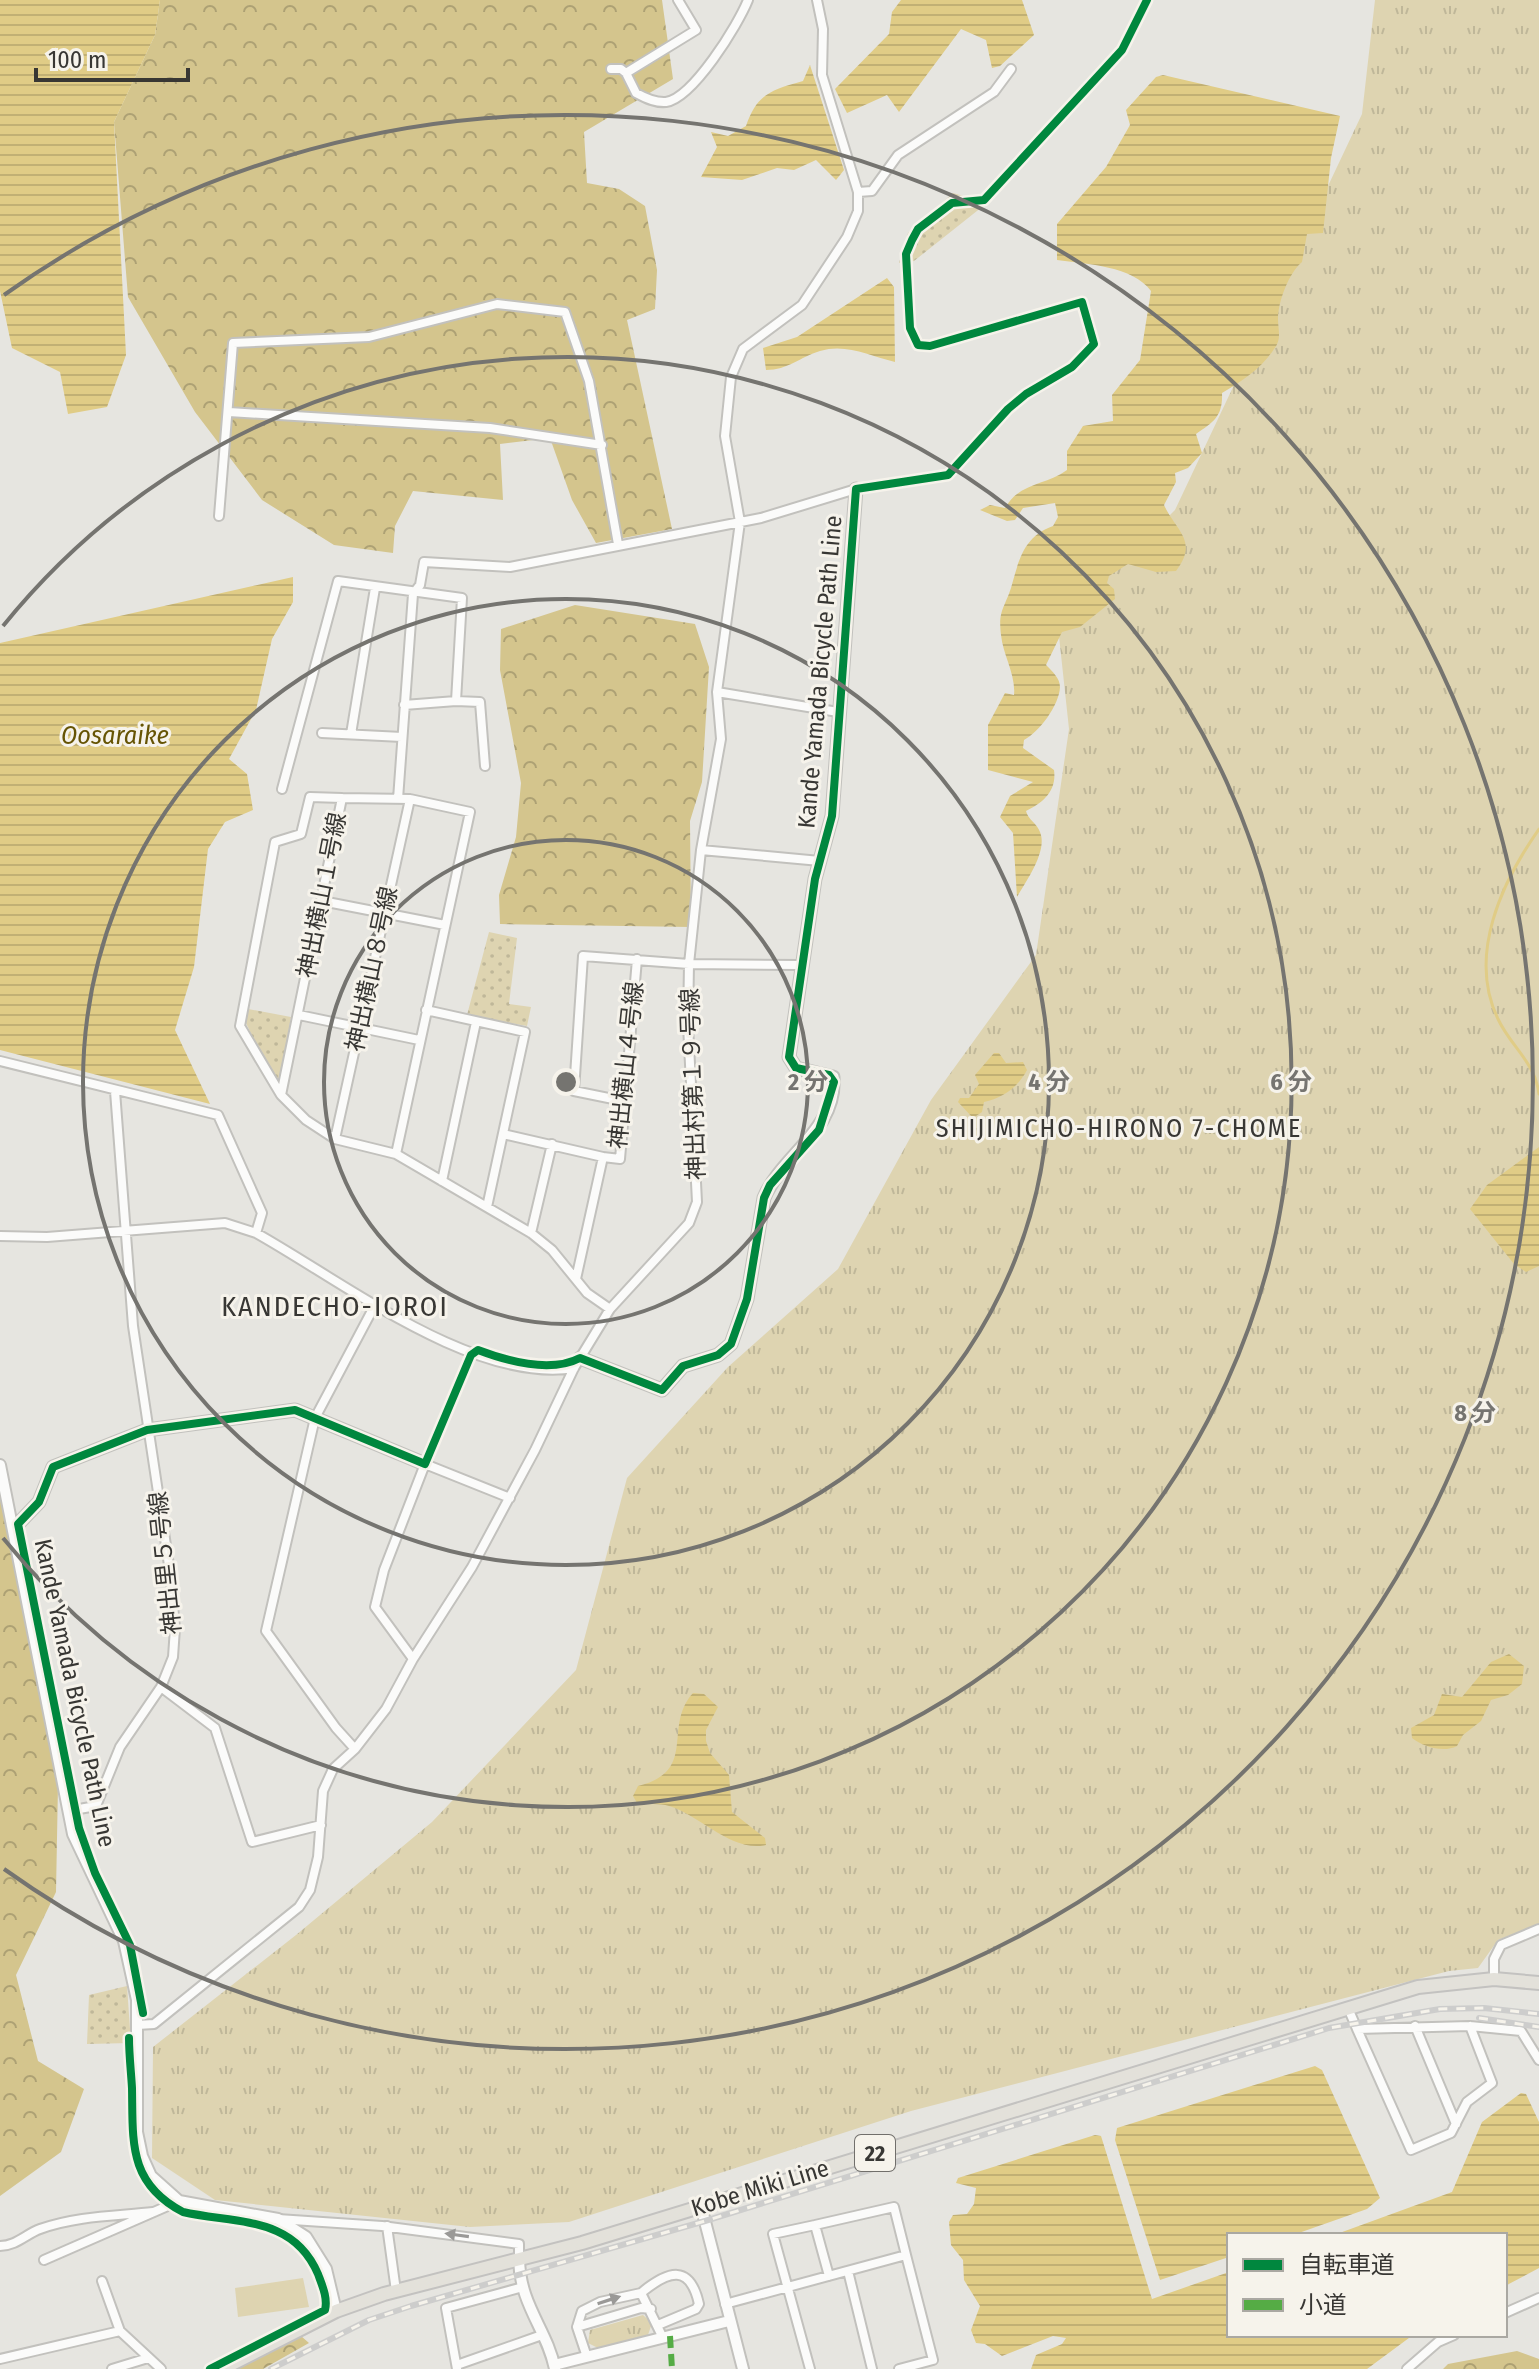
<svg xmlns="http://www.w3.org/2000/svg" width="1539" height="2369" viewBox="0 0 1539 2369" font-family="'Fira Sans Condensed','Noto Sans JP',sans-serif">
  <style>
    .grass { fill: url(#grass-tufts) }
    .forest { fill: url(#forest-crowns) }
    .park { fill: url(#park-dots) }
    .garden { fill: #ded4b1 }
    .water { fill: url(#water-rules) }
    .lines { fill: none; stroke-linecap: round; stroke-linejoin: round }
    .stream { stroke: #e0cc86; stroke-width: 3 }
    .minor-casing { stroke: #c2c1bd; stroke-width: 12 }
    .tertiary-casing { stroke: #c2c1bd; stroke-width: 14 }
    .secondary-casing { stroke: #c2c1bd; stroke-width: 15 }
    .primary-casing { stroke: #c3c2c0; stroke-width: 16 }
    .minor { stroke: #fbfbfa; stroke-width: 8 }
    .tertiary { stroke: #fbfbfa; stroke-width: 10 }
    .secondary { stroke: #fbfbfa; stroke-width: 11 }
    .primary { stroke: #e3e1da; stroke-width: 12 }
    .rail-casing { stroke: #cdcdcc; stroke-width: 6 }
    .rail { stroke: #f6f3eb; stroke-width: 3; stroke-dasharray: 9; stroke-linecap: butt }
    .quiet { stroke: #55ac45; stroke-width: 6; stroke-dasharray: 12 6; stroke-linecap: butt }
    .cycleway-casing { stroke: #f6f3eb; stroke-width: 13 }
    .cycleway { stroke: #00873e; stroke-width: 8 }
    .oneway { fill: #9a9997 }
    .ring { fill: none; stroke: #757470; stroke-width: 4 }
    .labels { text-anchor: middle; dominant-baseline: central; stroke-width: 6; stroke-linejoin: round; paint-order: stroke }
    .shield { fill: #f6f3eb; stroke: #716f6b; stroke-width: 2 }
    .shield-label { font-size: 22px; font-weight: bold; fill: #383734 }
    .street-label { font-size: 24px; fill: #383734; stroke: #f6f3eb }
    .water-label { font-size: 26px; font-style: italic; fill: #665404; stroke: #f6f3eb }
    .neighbourhood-label { font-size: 26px; letter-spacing: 2px; fill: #383734; stroke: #f6f3eb }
    .quarter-label { font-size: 28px; letter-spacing: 2px; fill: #383734; stroke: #f6f3eb }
    .centre { fill: #757470; stroke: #f6f3eb; stroke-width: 4 }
    .ring-label { font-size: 24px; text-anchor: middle; font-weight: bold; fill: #757470; stroke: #f6f3eb; stroke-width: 6; stroke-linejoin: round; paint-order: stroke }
  </style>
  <defs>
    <pattern id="grass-tufts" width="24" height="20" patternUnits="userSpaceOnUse" patternTransform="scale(2)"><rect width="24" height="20" fill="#ded4b1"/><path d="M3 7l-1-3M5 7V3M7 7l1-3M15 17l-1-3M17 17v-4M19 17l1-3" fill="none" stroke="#bfb799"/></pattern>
    <pattern id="forest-crowns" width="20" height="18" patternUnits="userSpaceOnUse" patternTransform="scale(2)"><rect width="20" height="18" fill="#d4c58d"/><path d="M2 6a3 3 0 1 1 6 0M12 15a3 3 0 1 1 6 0" fill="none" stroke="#ada174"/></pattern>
    <pattern id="park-dots" width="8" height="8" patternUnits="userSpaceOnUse" patternTransform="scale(2)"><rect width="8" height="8" fill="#ded4b1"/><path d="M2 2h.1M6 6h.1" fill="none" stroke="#bfb799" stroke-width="1.8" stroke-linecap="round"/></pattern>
    <pattern id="water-rules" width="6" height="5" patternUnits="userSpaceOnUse" patternTransform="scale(2)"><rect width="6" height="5" fill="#e0cc86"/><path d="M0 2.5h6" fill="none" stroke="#c1b074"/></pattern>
  </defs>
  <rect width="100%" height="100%" fill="#e6e5e0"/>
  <path class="grass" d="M1375 0H1539V1924L1498 1940 1478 1968 1449 1971 911 2111 569 2222 470 2227 215 2200 152 2158 153 2047 296 1935 432 1822 576 1670 627 1478 728 1367 838 1269 931 1100 1036 955 1069 729 1058 627 1175 510 1362 114Z
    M643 2315 652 2323 648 2335 600 2349 588 2343 590 2330Z"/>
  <path class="forest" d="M160 0H662L673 79 584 132 587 183 619 189 645 206 657 270 655 309 627 320 672 529 596 543 572 500 550 438 500 444 503 500 413 491 395 526 393 553 334 545 262 500 195 412 128 297 114 122 155 35Z
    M575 605 695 624 709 667 702 782 690 821 691 927 500 924 499 895 516 837 521 783 500 670 501 629Z
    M0 1491 58 1785 56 1892 16 1975 38 2061 84 2089 61 2152 0 2196Z
    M301 2336 309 2343 263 2369H237Z
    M1517 2351 1539 2359V2369H1443L1448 2364Z"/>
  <path class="park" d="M953 193 987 203 914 261 899 263 908 233Z
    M489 932 517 938 509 1004 531 1007 527 1026 467 1015Z
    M248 1009 291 1017 280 1079 272 1078 246 1023Z
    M127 1986 131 2043 87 2044 89 1995Z"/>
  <path class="garden" d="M303 2278 309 2307 238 2317 235 2288Z"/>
  <path class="water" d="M0 0H160L155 35 114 122 126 355 107 407 68 414 60 372 12 348 0 291Z
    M901 0H1022L1034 35 1000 66 992 68 986 40 961 29 899 112 887 95 847 113 835 89 889 34 892 12Z
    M810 65 844 170 836 180 816 160 794 170 777 168 742 180 701 177 717 147 711 132 728 136 746 126C757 94 771 90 803 81Z
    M1163 75 1340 116 1331 158 1323 233 1307 234 1302 262C1289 273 1278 301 1278 319 1278 330 1282 339 1274 349 1261 369 1242 381 1222 393 1223 416 1214 422 1196 434L1202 453 1188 468 1175 473 1176 482 1164 505C1176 531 1199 541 1176 571L1156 572 1128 564 1109 576 1107 583 1114 589 1115 599 1080 627 1062 632 1046 665C1052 671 1060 678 1060 687 1059 706 1039 732 1024 740L1023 748 1054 770C1057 791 1043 803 1026 811 1028 820 1037 823 1040 832 1048 851 1026 881 1017 897L1013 833 1000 817 1010 796 1033 782 988 770V725L1005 693 1014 695C1016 675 1003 655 1001 635 998 611 1004 609 1011 588 1019 560 1023 537 1053 526L1058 517 1055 503 1023 508 1015 520 1007 521 980 510 990 505 1005 508C1020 482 1045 486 1067 470V451L1083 426 1113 421 1112 395 1140 360 1151 291C1133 266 1087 264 1057 260V224L1106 167 1130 125 1126 110 1156 77Z
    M887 278 894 287 895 362C870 356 846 343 820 351 800 357 788 370 766 370L763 348 797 337Z
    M293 577V602L272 639 256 710 229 759 247 774 253 810 225 822 208 849 194 967 175 1030 210 1104 0 1050V643Z
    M994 1053H999L1006 1063 1023 1062 1027 1070C1018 1087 1003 1098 984 1102L982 1112 973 1118 958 1102 960 1098H969L979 1084 975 1075Z
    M1539 1147V1266L1526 1272 1514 1264 1470 1209 1487 1185Z
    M1509 1654 1524 1666 1522 1684 1508 1695 1491 1700 1481 1721 1463 1735 1457 1746C1444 1753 1423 1747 1412 1738L1411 1728 1434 1715 1442 1694 1462 1697 1491 1662Z
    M693 1693 704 1694 718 1707 706 1730V1741L710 1753 729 1775 732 1812 765 1838 766 1845C732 1853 700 1815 669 1806 659 1803 648 1805 637 1803L633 1796 638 1786C699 1771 662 1727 693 1693Z
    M1315 2066 1322 2070 1380 2198 1367 2209 1293 2235H1229V2257L1160 2280 1115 2140 1117 2128Z
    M1521 2093 1526 2094 1539 2122V2268L1505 2286V2235H1334L1452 2192 1482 2122Z
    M1095 2135 1101 2136 1152 2299 1229 2272V2335H1413L1367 2369H1031L1036 2355 1062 2344 1066 2338 1053 2336 1002 2356 985 2344 976 2343 971 2330 980 2306 964 2280 963 2260 951 2245 949 2222 953 2215 967 2214 974 2204 976 2188 956 2183 958 2178Z"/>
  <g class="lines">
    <path class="stream" d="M1539 829C1502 882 1467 955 1498 1019 1511 1047 1535 1062 1539 1094"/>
    <g class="minor-casing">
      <path id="minor" d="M611 69H621L626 73 696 30 678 0
        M626 73 636 93C645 98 655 103 666 102 693 98 738 25 748 0
        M858 192 872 191 898 155 994 92 1011 69
        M229 412 490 428 602 445
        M219 516 233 343 369 337 497 304 565 312 589 381 618 544
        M717 692 838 712
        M456 701 480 702 485 766
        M322 733 402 737
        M351 734 375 588
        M282 789 338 581 462 598 456 701 404 705
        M398 799 413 594 420 585 424 562 510 567 761 518 856 489
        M701 850 820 861
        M322 901 445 925
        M426 1010 525 1032 487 1207
        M299 1015 419 1040
        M0 1061 218 1115 262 1213 256 1233
        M115 1091 133 1326 170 1572 175 1628 173 1657 161 1687 215 1728 252 1842 321 1825
        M281 1095 240 1026 275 842 301 834 310 797 342 798
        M623 1101 574 1091 583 956 689 964 801 965
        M503 1134 603 1157 576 1279
        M335 1139 410 799
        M396 1154 470 812 410 799 342 798 281 1095 306 1120 335 1139 396 1154 531 1233 552 1250 587 1293 610 1309
        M603 1157 620 1159 637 959
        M442 1181 476 1022
        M531 1233 552 1144
        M0 1236 47 1237 225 1223 256 1233C342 1281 474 1384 574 1368
        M413 1659 375 1607 384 1570 425 1464 510 1498
        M355 1749 336 1728 266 1631 315 1418 376 1303
        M68 1811 96 1806 120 1747 161 1687
        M1494 1979V1959L1501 1945 1539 1929
        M1348 2008 1357 2029 1470 2026 1521 2031 1539 2060
        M137 2025 154 2024 299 1907 310 1890 318 1857 323 1791 333 1769 355 1749 386 1709 413 1659 472 1567 535 1450 574 1368 610 1309 689 1223 697 1202 688 1025 689 964 701 850 721 739 717 692 740 522 725 436 731 377 743 349 802 305 847 237 858 211V192L822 75 823 29 817 0
        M1415 2026 1456 2124
        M1357 2029 1411 2150 1451 2133 1467 2102 1492 2083 1470 2026
        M278 2219 382 2226 519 2244V2259
        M815 2225 894 2207 906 2255
        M387 2226 396 2291
        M0 2246C16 2246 26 2234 40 2229 76 2216 115 2216 153 2212
        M44 2260 179 2201
        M848 2271 872 2369
        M102 2281 120 2331
        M641 2293C669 2270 690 2264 699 2304L696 2309 658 2325
        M725 2304 906 2255 933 2360 899 2369
        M1505 2313 1539 2298
        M577 2327 641 2308 651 2309
        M587 2357 577 2327 582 2311 600 2302 641 2293 663 2338
        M0 2359 120 2331 161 2369
        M457 2365 542 2335
        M112 2369 148 2358
        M457 2369 446 2308 523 2287
        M810 2369 773 2234 815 2225 829 2276
        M1407 2369 1438 2342 1454 2335"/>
    </g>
    <g class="tertiary-casing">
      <path id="tertiary" d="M0 1465 73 1834 124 1941 137 2000V2132L142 2156 151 2176 179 2201 278 2219 306 2237 326 2269 336 2311
        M701 2206 743 2369
        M519 2259C520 2306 547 2329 555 2369
        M554 2365 729 2321"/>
    </g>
    <g class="secondary-casing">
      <path id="secondary" d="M580 1358 662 1390 683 1366 718 1355 731 1344 747 1299 764 1198C782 1155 837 1130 833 1077L796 1068 789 1057 815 879 832 816 856 489
        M18 1524 39 1502 53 1467 147 1430 295 1410 425 1464"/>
    </g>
    <g class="primary-casing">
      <path id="primary" d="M222 2369 336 2311 384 2294 582 2243 1418 1987 1494 1979 1539 1983"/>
    </g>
    <use href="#minor" class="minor"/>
    <use href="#tertiary" class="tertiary"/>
    <use href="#secondary" class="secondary"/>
    <use href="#primary" class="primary"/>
    <g class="rail-casing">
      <path id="rail" d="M1479 2018 1539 2027
        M271 2369 369 2320 411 2306 705 2221 1329 2028 1440 2009 1484 2008 1539 2014"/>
    </g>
    <use href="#rail" class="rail"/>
    <path class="quiet" d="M670 2336 672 2369"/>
    <g class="cycleway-casing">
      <path id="cycleway" d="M143 2013 130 1945 95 1873 79 1828 18 1524 39 1502 53 1467 147 1430 295 1410 425 1464 471 1355 478 1350C507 1361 551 1373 580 1358L662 1390 683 1366 718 1355 731 1344 747 1299 764 1198 770 1185 819 1130 834 1082 829 1075 796 1068 789 1057 815 879 832 816 856 489 948 475 1008 409 1026 394 1072 367 1094 344 1082 302 930 346 918 345 910 328 906 254 912 240 918 229 952 203 984 200 1122 50 1147 0
        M129 2038C129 2054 131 2071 132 2088 133 2142 128 2183 183 2212 235 2224 293 2215 318 2274 322 2285 328 2298 325 2310L210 2369"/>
    </g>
    <use href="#cycleway" class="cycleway"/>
  </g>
  <defs><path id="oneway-solid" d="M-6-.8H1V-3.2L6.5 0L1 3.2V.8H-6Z" transform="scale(2)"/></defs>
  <g class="oneway">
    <use href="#oneway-solid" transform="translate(457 2235) rotate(-172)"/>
    <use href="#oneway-solid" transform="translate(609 2300) rotate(-18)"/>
  </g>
  <g class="ring">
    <circle cx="566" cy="1082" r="242"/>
    <circle cx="566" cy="1082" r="483"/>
    <path d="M3 626A725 725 0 1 1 3 1538"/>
    <path d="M4 295A967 967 0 1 1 4 1869"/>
  </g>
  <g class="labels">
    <rect class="shield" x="855" y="2135" width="40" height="36" rx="6"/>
    <g class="shield-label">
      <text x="875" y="2153">22</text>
    </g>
    <g class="street-label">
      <text transform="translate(820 672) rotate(-85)">Kande Yamada Bicycle Path Line</text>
      <text transform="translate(322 895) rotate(-79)">神出横山１号線</text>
      <text transform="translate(372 969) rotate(-78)">神出横山８号線</text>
      <text transform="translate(626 1065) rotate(-84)">神出横山４号線</text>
      <text transform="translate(693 1084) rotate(-92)">神出村第１９号線</text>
      <text transform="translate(165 1563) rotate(-96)">神出里５号線</text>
      <text transform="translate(75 1693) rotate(78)">Kande Yamada Bicycle Path Line</text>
      <text transform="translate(760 2188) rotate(-17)">Kobe Miki Line</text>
    </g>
    <g class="water-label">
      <text x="115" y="735">Oosaraike</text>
    </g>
    <g class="neighbourhood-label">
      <text x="1119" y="1128">SHIJIMICHO-HIRONO 7-CHOME</text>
    </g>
    <g class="quarter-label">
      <text x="335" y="1306">KANDECHO-IOROI</text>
    </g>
  </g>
  <circle cx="566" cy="1082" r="12" class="centre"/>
  <g class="ring-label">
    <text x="808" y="1090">2 分</text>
    <text x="1049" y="1090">4 分</text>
    <text x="1291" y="1090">6 分</text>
    <text x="1475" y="1421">8 分</text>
  </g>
  <rect x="1227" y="2233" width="280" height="104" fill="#f6f3eb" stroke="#aaa8a2" stroke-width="2"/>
  <rect x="1243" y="2259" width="40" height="12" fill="#00873e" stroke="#aaa8a2" stroke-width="2"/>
  <text x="1299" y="2273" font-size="24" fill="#383734">自転車道</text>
  <rect x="1243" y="2299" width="40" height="12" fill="#55ac45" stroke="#aaa8a2" stroke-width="2"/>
  <text x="1299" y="2313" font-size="24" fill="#383734">小道</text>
  <path d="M36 68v12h152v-12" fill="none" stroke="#383734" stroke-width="4"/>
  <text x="48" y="68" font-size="24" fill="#383734" stroke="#f6f3eb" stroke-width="6" paint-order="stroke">100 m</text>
</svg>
